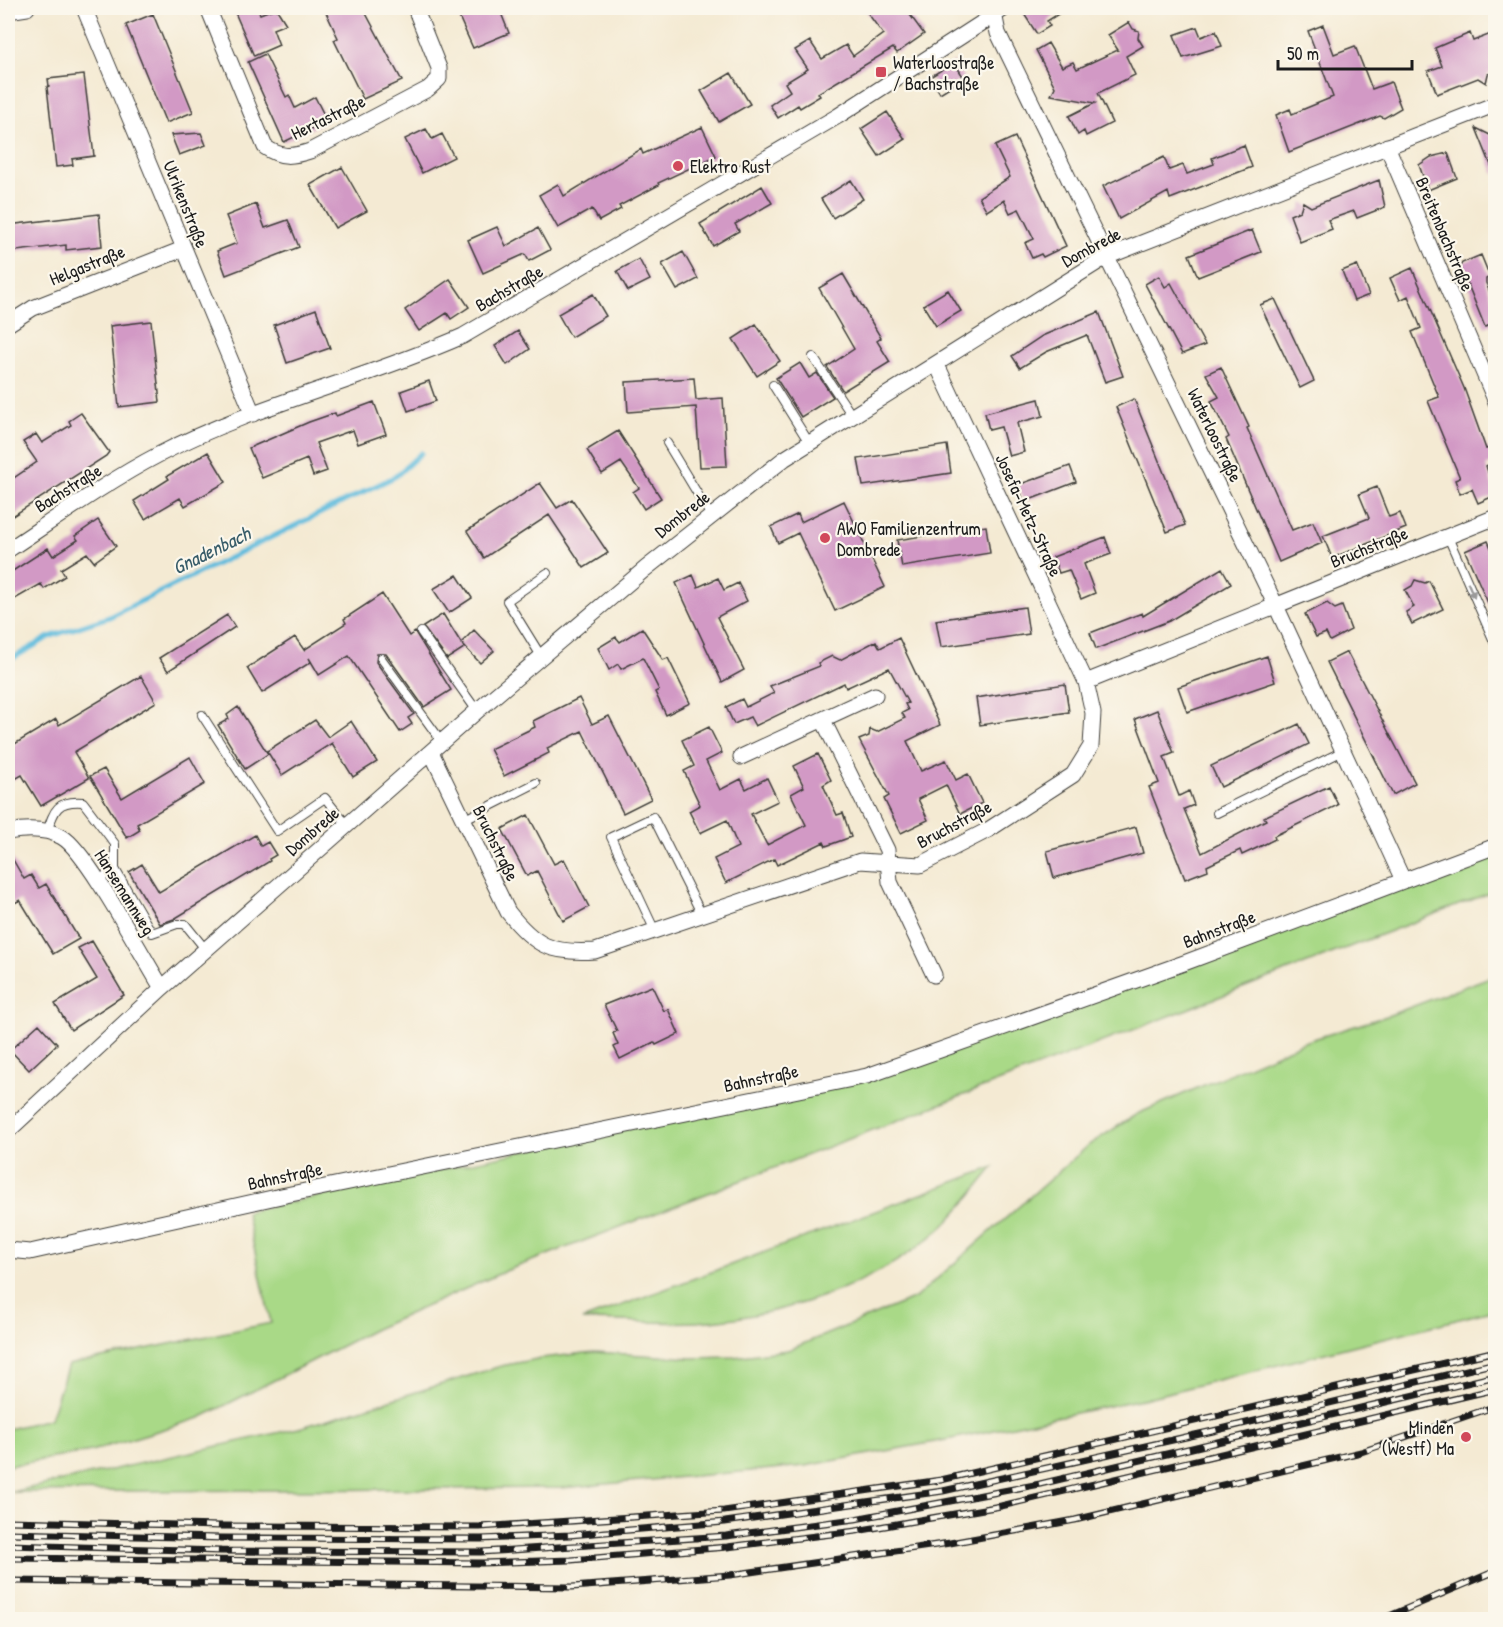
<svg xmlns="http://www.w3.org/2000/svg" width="1503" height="1627" viewBox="0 0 1503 1627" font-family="'Patrick Hand',sans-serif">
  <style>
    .green { fill: #a9d987; stroke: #627a52; stroke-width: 1.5 }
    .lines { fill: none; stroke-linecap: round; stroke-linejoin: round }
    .stream { stroke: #5fbcdd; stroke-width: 5 }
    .building { fill: #d299c5 }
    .lane-casing { stroke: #3c3b37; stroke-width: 10 }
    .street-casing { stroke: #3c3b37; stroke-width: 17 }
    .lane { stroke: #fff; stroke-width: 8 }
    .street { stroke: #fff; stroke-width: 15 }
    .rail-casing { stroke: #1c1c1c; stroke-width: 7 }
    .rail { stroke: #fbf7ec; stroke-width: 4.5; stroke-dasharray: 14; stroke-linecap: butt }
    .oneway { fill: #999 }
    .poi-dot { fill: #d1495b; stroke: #fbf7ec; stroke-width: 2 }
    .labels { text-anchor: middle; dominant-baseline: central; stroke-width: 4.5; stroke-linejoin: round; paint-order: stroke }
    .poi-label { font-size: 18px; fill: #1c1c1c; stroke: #fbf7ec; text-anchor: start }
    .street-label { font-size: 18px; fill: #1c1c1c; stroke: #fbf7ec }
    .water-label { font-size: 20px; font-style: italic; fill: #375c69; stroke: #fbf7ec }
  </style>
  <rect width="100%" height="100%" fill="#fbf7ec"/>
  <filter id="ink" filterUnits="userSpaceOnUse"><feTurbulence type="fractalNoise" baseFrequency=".0167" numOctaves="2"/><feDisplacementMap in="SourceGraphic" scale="12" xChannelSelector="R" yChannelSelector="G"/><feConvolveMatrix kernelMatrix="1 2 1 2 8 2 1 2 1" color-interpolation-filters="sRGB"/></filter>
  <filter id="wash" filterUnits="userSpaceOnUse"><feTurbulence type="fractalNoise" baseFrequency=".008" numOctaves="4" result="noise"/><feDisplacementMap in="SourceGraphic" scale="24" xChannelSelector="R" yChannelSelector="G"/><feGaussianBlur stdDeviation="1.35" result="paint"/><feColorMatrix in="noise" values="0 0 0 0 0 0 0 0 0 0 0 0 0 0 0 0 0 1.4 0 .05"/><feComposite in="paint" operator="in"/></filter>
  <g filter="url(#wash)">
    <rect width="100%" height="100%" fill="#f4ead3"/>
    <path class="green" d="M1495 855V891L508 1270 375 1329 200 1418 91 1451 8 1466V1429L50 1419 68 1365 271 1323 246 1212 867 1076Z
      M1495 975V1310L1147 1398 951 1439 805 1466 561 1488 12 1492 299 1428 501 1366 542 1358 594 1352 690 1358 734 1357 788 1350 915 1298 1090 1144 1137 1114 1304 1042 1390 1015Z
      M994 1167C977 1187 960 1211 940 1229 876 1286 782 1317 697 1322 659 1324 620 1320 582 1320Z"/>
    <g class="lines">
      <path class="stream" d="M8 661 49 637 109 617 396 476 421 453"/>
    </g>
    <g id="blocks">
      <path class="building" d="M233 8H257L260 14 276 8 286 24 273 29 279 45 254 56Z
        M324 8H363L402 81 363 99 334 40 338 38Z
        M455 8H499L509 33 473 48Z
        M864 8H905L924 34 897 53 893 48 818 93 820 96 800 108 798 105 778 118 770 105 790 91 785 83 808 69 795 50 810 41 822 59 846 45 853 56 883 34Z
        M1035 8H1068L1047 21 1050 26 1037 34 1024 14Z
        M153 14 193 112 166 123 126 25Z
        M1129 22 1133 29 1139 31 1138 38 1143 46 1126 56 1135 75 1098 93 1112 123 1086 136 1084 131 1078 135 1069 116 1095 103 1051 95 1055 87 1036 50 1048 43 1062 67 1073 62 1077 69 1118 50 1108 35Z
        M1323 25 1334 54 1355 46 1372 89 1391 82 1401 108 1384 118 1380 116 1289 152 1276 115 1290 109 1292 114 1333 97 1308 31Z
        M1197 27 1201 37 1216 31 1222 46 1183 58 1174 35Z
        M1496 32V71L1488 74 1486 83 1478 78 1437 94 1428 71 1442 66 1435 48 1470 33 1473 41Z
        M265 54 286 97 289 95 295 108 315 97 327 121 284 142 248 62Z
        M954 62 964 78 940 93 930 77Z
        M731 73 750 104 719 122 701 91Z
        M84 75 94 156 72 159 73 165 56 167 47 87 49 86 48 79Z
        M887 112 905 139 879 156 861 129Z
        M702 127 716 156 658 183 659 185 619 206 621 209 599 221 592 209 558 228 539 195 558 184 564 196 641 149 643 154Z
        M1476 128 1496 138V175H1495Z
        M426 129 432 139 442 134 454 157 422 173 405 139Z
        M201 133 206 145 179 155 171 135Z
        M1015 137 1066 246 1043 257 1041 254 1032 258 1025 243 1034 239 1019 209 1010 213 1004 200 987 211 979 197 1010 177 995 146Z
        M1244 145 1252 167 1170 199 1168 192 1119 219 1103 186 1164 157 1169 170 1183 165 1187 174 1214 164 1212 158Z
        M1448 153 1457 178 1428 190 1419 165 1431 157Z
        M342 167 367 211 335 228 310 185Z
        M851 180 863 199 833 218 821 199Z
        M1379 180 1385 207 1357 218 1354 211 1328 220 1332 229 1300 242 1290 215 1300 211 1303 202 1311 207Z
        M762 186 772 203 735 224 739 231 713 246 700 224Z
        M256 204 265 228 288 220 299 247 226 275 217 251 237 243 226 216Z
        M99 214 102 246 66 250V245L8 252V225Z
        M497 227 506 246 538 228 550 250 529 261 525 254 483 273 468 240Z
        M1252 230 1261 252 1198 277 1189 255Z
        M683 252 698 279 677 290 662 264Z
        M1481 255 1490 277 1486 279V283L1496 307V323L1485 327 1464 275 1455 273 1462 263Z
        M639 259 650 280 628 291 617 271Z
        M1357 265 1369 295 1354 301 1342 271Z
        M1412 268 1464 388 1486 449 1490 448 1496 461 1486 466 1496 495 1478 503 1472 489 1460 494 1455 480 1460 478 1428 401 1439 397 1412 332 1421 328 1408 296 1400 300 1390 278Z
        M843 274 881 338 877 341 890 362 843 391 827 367 854 349 819 288Z
        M1159 276 1165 287 1171 283 1205 345 1182 354 1145 284Z
        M450 279 469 307 451 319 447 313 419 331 405 310Z
        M948 290 961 311 936 326 923 305Z
        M593 294 606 316 571 337 558 314Z
        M1275 299 1314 381 1300 388 1260 305Z
        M316 309 330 348 287 363 274 325Z
        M1099 312 1123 376 1105 382 1087 335 1046 352 1020 368 1012 356 1042 336Z
        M151 321 160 402 119 407 110 326Z
        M756 324 780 361 757 376 733 339Z
        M518 331 530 349 507 365 495 346Z
        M800 363 809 378 817 373 833 397 801 417 776 378Z
        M1221 367 1249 427 1247 428 1292 530 1313 522 1322 543 1279 562 1226 439 1229 437 1211 401 1219 397 1206 374Z
        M694 378 696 400 723 398 727 466 700 467 696 407 628 412 626 382Z
        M429 381 436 401 408 411 401 391Z
        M1039 399 1043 416 1017 423 1024 452 1009 456 1001 427 989 430 985 413Z
        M1134 399 1185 525 1167 532 1116 407Z
        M374 402 386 434 358 444 353 430 316 443 327 471 313 476 307 459 262 478 249 448 309 422 335 413 336 416Z
        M81 413 109 452 106 456 8 519V482L37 462 23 442 36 434 42 443 71 425 69 421Z
        M618 431 661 498 644 509 633 492 639 488 621 462 602 474 587 450Z
        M947 445 951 473 863 486 858 459Z
        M208 452 226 482 185 506 180 498 145 519 134 501 169 479 167 476Z
        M1070 466 1076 482 1024 502 1018 485Z
        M540 483 557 508 572 499 608 553 584 568 549 515 484 558 467 531Z
        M1377 487 1389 517 1400 513 1406 528 1332 558 1323 536 1369 518 1359 494Z
        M844 501 885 587 835 611 798 533 778 543 771 527 798 514 801 522Z
        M98 520 116 546 94 562 87 553 61 569 65 576 44 589 41 584 8 603V574L48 548 53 556 78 540 75 536Z
        M986 526 990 553 902 567 897 540Z
        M1105 537 1111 554 1084 564 1095 593 1081 599 1069 570 1059 573 1053 557Z
        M1488 541 1496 559V621L1465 551Z
        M1222 568 1231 584 1169 621 1096 649 1090 633 1142 613 1143 616Z
        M457 575 472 598 449 613 433 589Z
        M693 575 698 587 718 578 724 590 738 583 747 601 717 617 744 670 722 682 676 583Z
        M1415 580 1425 583 1429 581 1443 609 1412 624 1406 612 1414 607 1405 590 1412 586Z
        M382 594 409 636 415 632 451 690 424 707 386 654H377L376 662 414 714 408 718 412 724 400 732 349 656 319 675 309 658 311 662 262 693 247 668 295 637 304 650 346 623 344 619Z
        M1327 603 1335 609 1342 606 1351 630 1330 641 1326 633 1316 637 1305 614Z
        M1025 607 1029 634 941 647 936 620Z
        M443 614 461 643 474 630 494 651 480 663 462 644 464 648 447 659 423 627Z
        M227 615 235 627 168 671 159 658Z
        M642 628 663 660 668 658 690 703 666 715 655 692 659 690 643 658 621 669 618 664 609 670 598 648 616 637 620 642Z
        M899 638 940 725 907 741 921 771 946 760 956 780 968 774 982 803 960 814 946 785 918 799 928 820 901 833 884 799 889 796 859 740 869 736 870 729 877 732 905 718 902 713 908 710 905 704 908 703 889 668 846 688 844 683 755 726 750 717 734 724 726 707 742 699 746 707 774 693 770 686 820 666 818 663 832 656 840 660 876 641 880 648Z
        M1347 652 1415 783 1393 795 1327 662Z
        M1267 656 1275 682 1187 712 1178 687Z
        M141 676 156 702 74 752 89 778 41 806 22 775 8 783V748L56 719 59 725Z
        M1065 684 1069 712 980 725 976 698Z
        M579 698 592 724 609 716 651 799 623 813 582 731 547 748 549 753 504 776 490 749 535 727 533 721Z
        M238 707 268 754 245 769 218 725 229 719 227 715Z
        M1157 710 1174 753 1164 757 1179 796 1189 791 1194 805 1184 809 1202 853 1266 820 1264 817 1329 786 1338 805 1274 836 1275 839 1259 847 1242 855 1240 850 1207 866 1208 870 1185 879 1149 787 1159 783 1135 719Z
        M315 720 328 737 351 721 377 762 353 777 332 743 282 775 267 751Z
        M1299 724 1309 744 1221 787 1211 766Z
        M709 727 722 753 706 761 720 790 741 779 746 789 767 778 778 801 751 814 767 845 806 825 791 794 804 787 794 766 818 754 831 780 823 785 837 815 843 813 851 837 826 846 824 842 777 865 774 859 726 883 714 859 738 847 727 820 700 833 689 811 700 805 684 771 694 766 682 740Z
        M190 757 205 784 137 824 140 830 127 838 90 776 104 769 122 798Z
        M528 815 554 864 564 859 589 907 563 921 537 871 527 876 502 829Z
        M1136 827 1143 853 1054 878 1047 851Z
        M255 835 261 846 268 842 276 855 269 859 270 861 174 919 160 924 129 872 142 864 159 892Z
        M8 851 24 879 31 875 39 888 46 884 79 939 53 954 20 900 13 904 8 894Z
        M92 941 124 995 71 1030 55 1004 97 979 78 948Z
        M652 986 664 1011 668 1009 679 1034 656 1045 654 1042 620 1059 614 1047 618 1045 613 1033 617 1031 604 1005Z
        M39 1024 57 1044 29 1070 10 1050Z"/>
    </g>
  </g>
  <g filter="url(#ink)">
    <use href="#blocks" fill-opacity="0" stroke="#3c3b37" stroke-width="1.5"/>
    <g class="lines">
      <g class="lane-casing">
        <path id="lane" d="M813 357 853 417
          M773 385 810 444
          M667 443 711 516
          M1448 537 1496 646
          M421 632 477 711
          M541 656 507 601 547 573
          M381 658 442 742
          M202 715 277 831 325 798 347 825
          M1217 813 1343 751
          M463 820 536 783
          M47 832C54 810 57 800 83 802L115 844V869L152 933 177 924H185L206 950
          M97 881 115 869
          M655 931 611 837 653 817 702 915"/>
      </g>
      <g class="street-casing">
        <path id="street" d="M84 8 253 414
          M208 8 265 147C281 158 292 157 310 151L428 89 439 79V68L415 8
          M993 8 998 33 1276 606 1403 880
          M8 11 27 8
          M1387 146 1496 402
          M8 324 33 308 183 249
          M8 550C55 519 108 481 158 455 253 405 364 380 463 336L838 116 1005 8
          M1086 682 1496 517
          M823 720 887 850 890 882 934 975
          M431 752 508 912C535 946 551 954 595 951L860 861 920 865 988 830 1073 775 1091 746 1093 713 1086 682 937 365
          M741 757 875 695
          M8 832C25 829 46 828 62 837 87 851 143 958 162 988
          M8 1131 162 988 477 711 645 569 784 459 1106 257 1496 104
          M8 1250 30 1252 281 1196 867 1076 1184 963 1496 846"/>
      </g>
      <use href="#lane" class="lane"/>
      <use href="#street" class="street"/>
      <g class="rail-casing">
        <path id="rail" d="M8 1521 221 1526 480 1527 724 1511 941 1480 1496 1351
          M8 1533 221 1538 481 1539 570 1535 725 1522 943 1491 1213 1431 1496 1363
          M8 1545 221 1551 481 1552 726 1536 855 1519 1040 1484 1496 1376
          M8 1558 482 1563 571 1560 727 1547 856 1531 1001 1506 1496 1389
          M8 1581 572 1587 730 1575 950 1543 1075 1520 1361 1452 1496 1406
          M1380 1620 1496 1571"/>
      </g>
      <use href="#rail" class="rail"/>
    </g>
    <defs><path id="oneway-solid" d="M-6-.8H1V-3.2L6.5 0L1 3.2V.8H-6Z" transform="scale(1.5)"/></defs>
    <use class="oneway" href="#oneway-solid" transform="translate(1471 590) rotate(67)"/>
  </g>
  <g class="poi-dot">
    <rect x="875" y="66" width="12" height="12" rx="3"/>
    <circle cx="678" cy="166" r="6"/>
    <circle cx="825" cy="538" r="6"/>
    <circle cx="1466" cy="1437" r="6"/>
  </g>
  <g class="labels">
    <g class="poi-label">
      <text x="893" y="62">Waterloostraße<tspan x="893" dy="21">/ Bachstraße</tspan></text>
      <text x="690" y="166">Elektro Rust</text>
      <text x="837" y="528">AWO Familienzentrum<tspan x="837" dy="21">Dombrede</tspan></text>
      <text x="1454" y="1427" text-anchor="end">Minden<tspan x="1454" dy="21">(Westf) Ma</tspan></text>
    </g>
    <g class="street-label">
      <text transform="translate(328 117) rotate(-26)">Hertastraße</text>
      <text transform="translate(186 204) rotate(68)">Ulrikenstraße</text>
      <text transform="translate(1445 234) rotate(67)">Breitenbachstraße</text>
      <text transform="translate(1091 247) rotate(-28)">Dombrede</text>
      <text transform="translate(87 265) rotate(-22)">Helgastraße</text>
      <text transform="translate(509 288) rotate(-30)">Bachstraße</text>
      <text transform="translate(1215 435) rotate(64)">Waterloostraße</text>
      <text transform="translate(68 488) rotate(-32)">Bachstraße</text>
      <text transform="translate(682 514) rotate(-38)">Dombrede</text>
      <text transform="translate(1029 515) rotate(65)">Josefa-Metz-Straße</text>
      <text transform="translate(1369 547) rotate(-22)">Bruchstraße</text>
      <text transform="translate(954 824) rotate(-28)">Bruchstraße</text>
      <text transform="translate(312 831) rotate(-41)">Dombrede</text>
      <text transform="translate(496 843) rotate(64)">Bruchstraße</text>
      <text transform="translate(125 892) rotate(58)">Hansemannweg</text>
      <text transform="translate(1219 929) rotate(-21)">Bahnstraße</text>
      <text transform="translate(761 1078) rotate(-12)">Bahnstraße</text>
      <text transform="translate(285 1176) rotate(-12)">Bahnstraße</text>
    </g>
    <g class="water-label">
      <text transform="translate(211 550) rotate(-26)">Gnadenbach</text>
    </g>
  </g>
  <rect width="1503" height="1627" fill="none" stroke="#fbf7ec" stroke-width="30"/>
  <path d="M1278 60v9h134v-9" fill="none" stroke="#1c1c1c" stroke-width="3"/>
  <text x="1287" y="60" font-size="18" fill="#1c1c1c" stroke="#fbf7ec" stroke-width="4.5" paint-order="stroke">50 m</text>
</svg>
